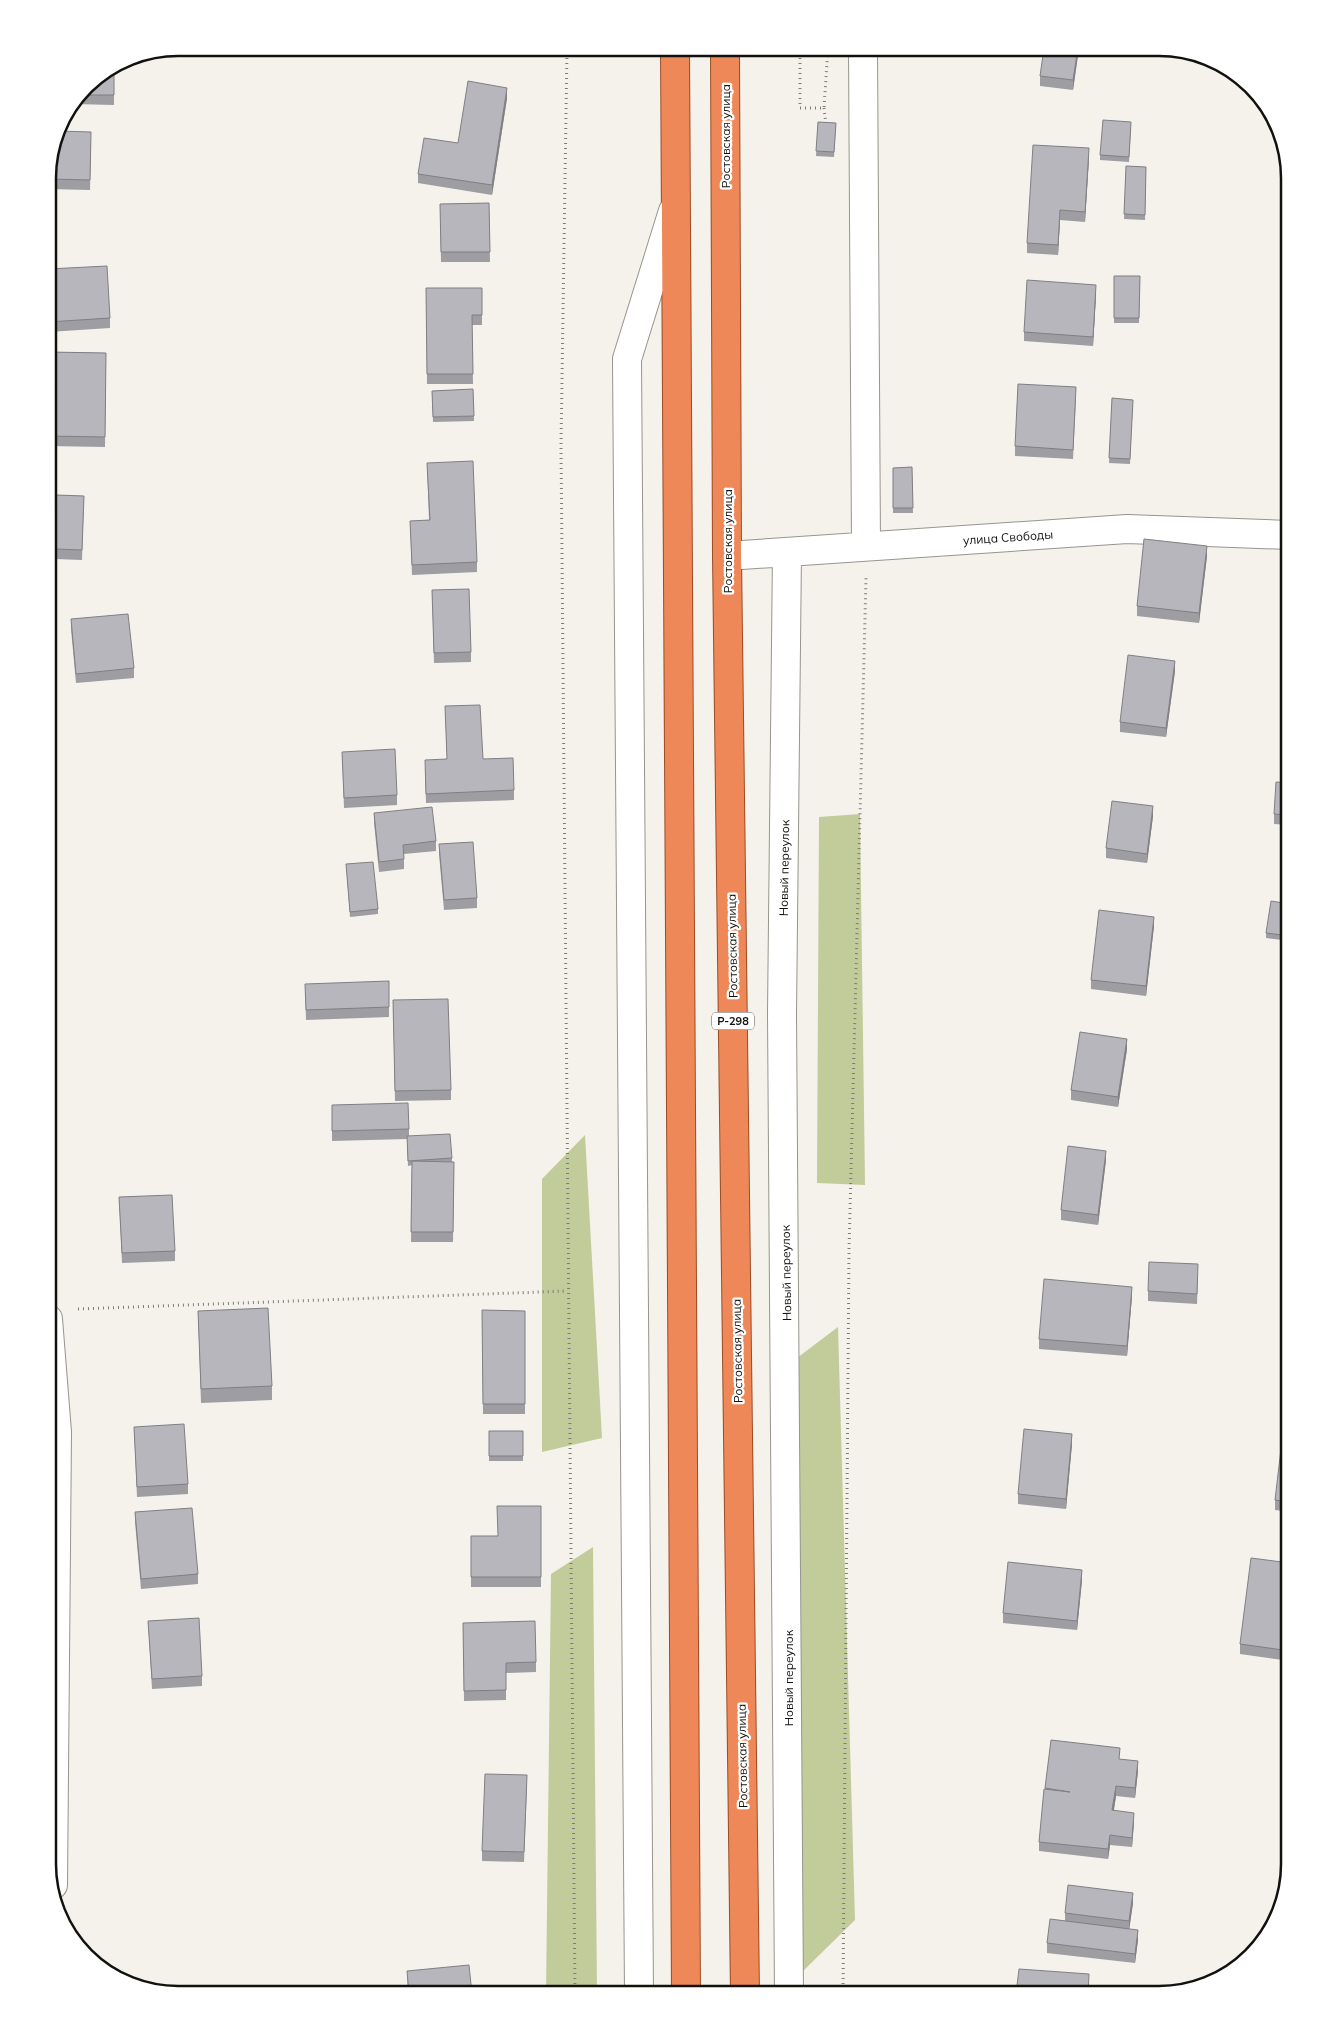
<svg xmlns="http://www.w3.org/2000/svg" width="1337" height="2042" viewBox="0 0 1337 2042" font-family="Mulish,sans-serif">
  <style>
    .green { fill: #c2cb9a }
    .lines { fill: none; stroke-linecap: round; stroke-linejoin: round }
    .minor-casing { stroke: #97958e; stroke-width: 30 }
    .trunk-casing { stroke: #9d4b23; stroke-width: 30 }
    .path { stroke: #7d7c77; stroke-width: 3; stroke-dasharray: 1 4; stroke-linecap: butt }
    .minor { stroke: #fff; stroke-width: 28 }
    .trunk { stroke: #ee8858; stroke-width: 28 }
    .wall { fill: #9d9da2 }
    .shaded-wall { fill: #7f7f84 }
    .building { fill: #b6b6bc; stroke: #7f7f84 }
    .labels { text-anchor: middle; dominant-baseline: central; stroke-width: 4.5; stroke-linejoin: round; paint-order: stroke }
    .shield { fill: #fff; stroke: #585856; stroke-width: 1 }
    .shield-label { font-size: 11px; font-weight: bold; fill: #11110e }
    .street-label { font-size: 12px; fill: #11110e; stroke: #fff }
    .rim { fill: none; stroke: #11110e; stroke-width: 2.5 }
  </style>
  <rect width="100%" height="100%" fill="#f4f2eb"/>
  <path class="green" d="M860 814 865 1185 817 1183 819 817Z
    M585 1135 602 1438 542 1452V1179Z
    M838 1327 855 1920 800 1974 797 1358Z
    M593 1547 597 1994H546L551 1574Z"/>
  <g class="lines">
    <g class="minor-casing">
      <path id="minor" d="M863 48 866 546
        M787 552 782 1014 789 1994
        M727 556 1127 529 1289 535
        M48 1319 57 1432 53 1885
        M639 1994 627 359 673 211"/>
    </g>
    <g class="trunk-casing">
      <path id="trunk" d="M675 48 686 1994
        M725 48 727 556 745 1994"/>
    </g>
    <path class="path" d="M567 48 561 445 575 1994
      M800 48V108H824L828 48
      M824 108 826 125
      M78 1309 567 1291
      M843 1994 849 1250 866 578"/>
    <use href="#minor" class="minor"/>
    <use href="#trunk" class="trunk"/>
  </g>
  <path class="wall" d="M432 48H505V50L432 53Z
    M1079 48 1073 90 1040 86V76Z
    M114 67V105L74 104 86 86Z
    M507 98 492 195 418 183V174L458 143Z
    M818 122 836 123 834 157 816 156Z
    M1131 127 1129 162 1100 160V155Z
    M91 141 90 190 48 189V170Z
    M1089 158 1085 222 1060 220 1058 255 1027 253V243Z
    M1126 166 1146 167 1145 220 1124 219Z
    M489 203 490 262H441L440 204Z
    M48 269 110 318V328L48 332Z
    M1114 276H1140L1139 323H1114Z
    M426 288H482V325H472L473 384H427Z
    M1096 295 1093 346 1024 341V332Z
    M48 352 106 353 105 447 48 446Z
    M473 389 474 421 433 422 432 391Z
    M1076 397 1073 459 1015 456V446Z
    M1112 398 1133 400 1130 464 1109 463Z
    M427 463 477 562V572L412 575 410 521 429 520Z
    M912 467 913 513H893V468Z
    M56 495 84 496 82 560 55 559Z
    M1207 556 1199 623 1137 616V606Z
    M432 590 471 652V662L434 663Z
    M71 619 134 668V678L76 683 71 629Z
    M1175 671 1166 737 1120 732V722Z
    M445 706 483 759 514 790V800L426 803 425 770 447 759Z
    M342 752 397 795V805L344 808Z
    M1290 783V825L1274 824V814Z
    M374 813 436 841V851L404 854V869L379 872 374 823Z
    M1153 816 1147 863 1106 858V848Z
    M439 844 477 898V908L444 910 439 854Z
    M346 864 378 909V914L350 917Z
    M1290 904V941L1266 938V933Z
    M1154 926 1146 996 1091 989V980Z
    M305 984 389 1007V1017L306 1020Z
    M393 1000 451 1090V1100L395 1101Z
    M1127 1049 1118 1107 1071 1100V1090Z
    M332 1105 409 1129V1136L452 1158V1162H454L453 1242H411L412 1165 408 1166 407 1139 332 1141Z
    M1106 1160 1098 1225 1061 1220V1210Z
    M119 1197 175 1251V1261L122 1263Z
    M1198 1274 1197 1304 1148 1301V1291Z
    M1132 1296 1127 1356 1039 1349V1339Z
    M482 1310 525 1311V1414H483Z
    M198 1311 272 1386V1400L201 1403Z
    M134 1427 188 1484V1494L137 1497Z
    M489 1431H523V1461H489Z
    M1290 1433V1512L1275 1510V1500Z
    M1072 1444 1066 1509 1018 1504V1494Z
    M541 1506V1587H471V1536H498Z
    M135 1512 198 1574V1584L141 1589 135 1522Z
    M1290 1563V1661L1240 1654V1644Z
    M1082 1580 1077 1630 1003 1623V1613Z
    M148 1621 202 1676V1686L152 1689Z
    M463 1623 536 1662V1672L506 1673V1700L464 1701Z
    M1051 1740 1120 1759 1138 1771 1135 1798 1116 1796 1114 1810 1134 1822 1132 1847 1110 1845 1108 1859 1039 1851V1842Z
    M527 1785 524 1862 482 1861V1851Z
    M1133 1903 1129 1929 1138 1940 1135 1963 1047 1953V1943L1065 1921V1913Z
    M407 1971 472 1994H408Z"/>
  <path class="shaded-wall" d="M1078 48H1079L1073 90V80Z
    M507 88V98L492 195V185Z
    M1089 148V158L1085 222V212Z
    M1060 210V220L1058 255V245Z
    M1096 285V295L1093 346V337Z
    M1207 546V556L1199 623V613Z
    M1175 661V671L1166 737V728Z
    M1153 806V816L1147 863V854Z
    M1154 917V926L1146 996V986Z
    M1127 1039V1049L1118 1107V1097Z
    M1106 1151V1160L1098 1225V1215Z
    M1132 1287V1296L1127 1356V1346Z
    M1072 1434V1444L1066 1509V1499Z
    M1082 1570V1580L1077 1630V1621Z
    M1138 1761V1771L1135 1798V1788Z
    M1116 1786V1796L1112 1820V1810Z
    M1134 1813V1822L1132 1847V1838Z
    M1110 1835V1845L1108 1859V1849Z
    M1133 1893V1903L1129 1931V1921Z
    M1138 1930V1940L1135 1963V1954Z"/>
  <path class="building" d="M1044 48H1078L1073 80 1040 76Z
    M114 67V95H80L86 86Z
    M468 81 507 88 492 185 418 174 424 138 458 143Z
    M1103 120 1131 122 1129 157 1100 155Z
    M818 122 836 123 834 152 816 151Z
    M57 131 91 132 90 180 48 179V170Z
    M1033 145 1089 148 1085 212 1060 210 1058 245 1027 243Z
    M1126 166 1146 167 1145 215 1124 214Z
    M489 203 490 252H441L440 204Z
    M107 266 110 318 48 322V269Z
    M1114 276H1140L1139 318H1114Z
    M1027 280 1096 285 1093 337 1024 332Z
    M426 288H482V315H472L473 374H427Z
    M48 352 106 353 105 437 48 436Z
    M1018 384 1076 387 1073 450 1015 446Z
    M473 389 474 416 433 417 432 391Z
    M1112 398 1133 400 1130 459 1109 458Z
    M473 461 477 562 412 565 410 521 430 520 427 463Z
    M912 467 913 508H893V468Z
    M56 495 84 496 82 550 55 549Z
    M1144 539 1207 546 1199 613 1137 606Z
    M469 589 471 652 434 653 432 590Z
    M128 614 134 668 76 674 71 619Z
    M1128 655 1175 661 1166 728 1120 722Z
    M480 705 483 759 513 758 514 790 426 794 425 760 447 759 445 706Z
    M395 749 397 795 344 798 342 752Z
    M1276 782 1290 783V815L1274 814Z
    M1112 801 1153 806 1147 854 1106 848Z
    M432 807 436 841 403 845 404 859 379 862 374 813Z
    M473 842 477 898 444 900 439 844Z
    M373 862 378 909 350 912 346 864Z
    M1271 901 1290 904V936L1266 933Z
    M1099 910 1154 917 1146 986 1091 980Z
    M389 981V1007L306 1010 305 984Z
    M448 999 451 1090 395 1091 393 1000Z
    M1080 1032 1127 1039 1118 1097 1071 1090Z
    M408 1103 409 1129 332 1131V1105Z
    M450 1134 452 1158 408 1161 407 1136Z
    M1068 1146 1106 1151 1098 1215 1061 1210Z
    M412 1161 454 1162 453 1232H411Z
    M172 1195 175 1251 122 1253 119 1197Z
    M1149 1262 1198 1264 1197 1294 1148 1291Z
    M1044 1279 1132 1287 1127 1346 1039 1339Z
    M268 1308 272 1386 201 1389 198 1311Z
    M482 1310 525 1311V1404H483Z
    M184 1424 188 1484 137 1487 134 1427Z
    M1024 1429 1072 1434 1066 1499 1018 1494Z
    M489 1431H523V1456H489Z
    M1283 1432 1290 1433V1502L1275 1500Z
    M497 1506H541V1577H471V1536H498Z
    M192 1508 198 1574 141 1579 135 1512Z
    M1251 1558 1290 1563V1651L1240 1644Z
    M1008 1562 1082 1570 1077 1621 1003 1613Z
    M199 1618 202 1676 152 1679 148 1621Z
    M535 1621 536 1662 506 1663V1690L464 1691 463 1623Z
    M1051 1740 1120 1748 1119 1759 1138 1761 1135 1788 1116 1786 1112 1810 1134 1813 1132 1838 1110 1835 1108 1849 1039 1842 1044 1789 1070 1792 1045 1788Z
    M485 1774 527 1775 524 1852 482 1851Z
    M1068 1885 1133 1893 1129 1921 1065 1913Z
    M1050 1919 1138 1930 1135 1954 1047 1943Z
    M469 1965 472 1994H409L407 1971Z
    M1019 1969 1089 1974 1088 1994H1016Z"/>
  <g class="labels">
    <rect class="shield" x="712" y="1012.5" width="42" height="17" rx="4"/>
    <g class="shield-label">
      <text x="733" y="1021">Р-298</text>
    </g>
    <g class="street-label">
      <text transform="translate(725 136) rotate(-90)">Ростовская улица</text>
      <text transform="translate(1008 537) rotate(-4)">улица Свободы</text>
      <text transform="translate(727 541) rotate(-90)">Ростовская улица</text>
      <text transform="translate(784 868) rotate(-89)">Новый переулок</text>
      <text transform="translate(732 946) rotate(-91)">Ростовская улица</text>
      <text transform="translate(786 1273) rotate(-91)">Новый переулок</text>
      <text transform="translate(737 1351) rotate(-91)">Ростовская улица</text>
      <text transform="translate(788 1678) rotate(-90)">Новый переулок</text>
      <text transform="translate(742 1756) rotate(-91)">Ростовская улица</text>
    </g>
  </g>
  <path d="M0 0H1337V2042H0ZM178 56H1159A122 122 0 0 1 1281 178V1864A122 122 0 0 1 1159 1986H178A122 122 0 0 1 56 1864V178A122 122 0 0 1 178 56Z" fill="#fff" fill-rule="evenodd"/>
  <path class="rim" d="M178 56H1159A122 122 0 0 1 1281 178V1864A122 122 0 0 1 1159 1986H178A122 122 0 0 1 56 1864V178A122 122 0 0 1 178 56Z"/>
</svg>
